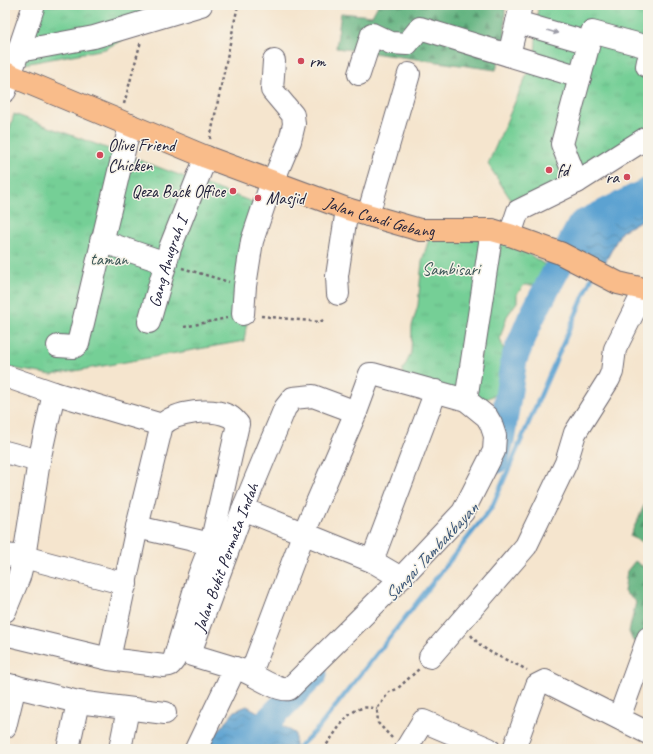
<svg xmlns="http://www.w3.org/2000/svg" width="653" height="754" viewBox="0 0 653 754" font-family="Caveat,sans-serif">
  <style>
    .grass { fill: url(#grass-tufts); stroke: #4c7868 }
    .forest { fill: url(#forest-firs); stroke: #416a5d }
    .water { fill: url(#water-waves); stroke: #3e6286 }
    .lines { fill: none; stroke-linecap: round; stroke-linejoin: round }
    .stream { stroke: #5ba2d1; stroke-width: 4.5 }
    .river { stroke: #5ba2d1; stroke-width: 27 }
    .minor-casing { stroke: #6c666e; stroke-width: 24 }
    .major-casing { stroke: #6c666e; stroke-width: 24 }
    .path { stroke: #6c666e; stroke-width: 2.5; stroke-dasharray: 3 3; stroke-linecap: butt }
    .minor { stroke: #fff; stroke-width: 22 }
    .major { stroke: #f9bc8a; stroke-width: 22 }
    .oneway { fill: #9c9ca7 }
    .poi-dot { fill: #d1495b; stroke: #f7f3e8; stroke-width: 1.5 }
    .labels { text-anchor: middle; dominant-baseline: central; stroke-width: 3; stroke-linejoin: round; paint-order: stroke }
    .poi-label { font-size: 17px; fill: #22223b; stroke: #f7f3e8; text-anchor: start }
    .street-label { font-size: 17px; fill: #22223b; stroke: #f7f3e8 }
    .park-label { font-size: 17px; fill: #3b5656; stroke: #f7f3e8 }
    .water-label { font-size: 18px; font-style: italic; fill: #395577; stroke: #f7f3e8 }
  </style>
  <defs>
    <pattern id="grass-tufts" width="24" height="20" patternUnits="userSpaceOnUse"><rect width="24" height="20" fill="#75cf96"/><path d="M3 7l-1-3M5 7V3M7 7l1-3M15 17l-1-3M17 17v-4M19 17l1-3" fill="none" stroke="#65b182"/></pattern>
    <pattern id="forest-firs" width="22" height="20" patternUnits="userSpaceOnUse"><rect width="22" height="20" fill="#60b27f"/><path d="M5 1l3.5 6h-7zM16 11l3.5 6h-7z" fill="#4f9069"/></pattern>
    <pattern id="water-waves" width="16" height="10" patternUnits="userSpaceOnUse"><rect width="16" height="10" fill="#5ba2d1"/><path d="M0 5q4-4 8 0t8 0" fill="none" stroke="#4b84ab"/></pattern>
  </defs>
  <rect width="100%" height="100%" fill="#f7f3e8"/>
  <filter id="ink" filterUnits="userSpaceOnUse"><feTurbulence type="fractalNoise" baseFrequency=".025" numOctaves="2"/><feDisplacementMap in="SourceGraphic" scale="8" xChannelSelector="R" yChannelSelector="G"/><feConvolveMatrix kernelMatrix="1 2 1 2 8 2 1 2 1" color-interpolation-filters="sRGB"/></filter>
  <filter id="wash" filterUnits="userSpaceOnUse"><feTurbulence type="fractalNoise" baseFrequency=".012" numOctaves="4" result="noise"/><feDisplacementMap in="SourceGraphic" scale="16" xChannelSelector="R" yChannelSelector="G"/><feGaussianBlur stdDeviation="0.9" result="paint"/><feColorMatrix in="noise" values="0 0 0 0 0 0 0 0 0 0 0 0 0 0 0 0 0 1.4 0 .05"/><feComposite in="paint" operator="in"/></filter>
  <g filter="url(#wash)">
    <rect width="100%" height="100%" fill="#f5e5ce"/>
    <path class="grass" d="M36 5H206L162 19 105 49 13 66Z
      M538 5H648V147L518 211 488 164 535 56Z
      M14 114 266 207 244 341 52 375 5 367V145Z
      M488 238 457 394 402 381 403 370 411 353 412 326 418 305 422 261 429 239Z
      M493 241 515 245 550 268 536 285H524L517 294V302L507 316 500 338 506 357 499 392 478 404 474 413Z"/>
    <path class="forest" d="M378 5H505V40L496 70 336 48 341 13 372 16Z
      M648 497V545L630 536Z
      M635 561 648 570V634L644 644 633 641 629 632 636 602 624 592 627 571Z"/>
    <path class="water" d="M648 193V216L621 232 600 272 573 255 583 227Z
      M247 706 295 733V749H203L235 711Z"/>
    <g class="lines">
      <path class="stream" d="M297 749 320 726 492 507 592 277"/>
      <path class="river" d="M495 461 501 440 514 359 531 318 581 224 648 191
        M240 749 314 674"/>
    </g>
  </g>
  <g filter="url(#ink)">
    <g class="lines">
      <g class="minor-casing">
        <g id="minor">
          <path d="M517 22 589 43"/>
          <path d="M19 51 94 37 201 5"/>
          <path d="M509 55 521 5"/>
          <path d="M647 66 648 61"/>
          <path d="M359 74 372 34 391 43 407 44 420 28 580 77"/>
          <path d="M5 91 34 5"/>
          <path d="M577 182 562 144 592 32 648 47"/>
          <path d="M368 215 409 74"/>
          <path d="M510 235 518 211 577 182 648 137"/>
          <path d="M101 241 166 263"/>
          <path d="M338 294 337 276 347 209"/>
          <path d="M243 314 245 286 252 241 268 193 290 141 294 124 293 115 272 90 274 61"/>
          <path id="s1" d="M149 322 170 248 206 157"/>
          <path d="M58 346 74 347 78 344 130 125"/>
          <path d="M5 376 54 393 162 425"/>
          <path d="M466 400 492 230"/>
          <path d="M5 452 39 461"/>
          <path d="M243 509 372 561 401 578"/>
          <path d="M137 527 211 544"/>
          <path d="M5 555 24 557 126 584"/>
          <path d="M372 561 436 391"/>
          <path d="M5 611 19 577 24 557 39 461 54 393"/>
          <path d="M5 634 109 659 164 666 170 665 174 660 199 575 211 544 238 424C236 422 232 417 229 416 211 408 177 411 162 425L137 527 109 659"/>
          <path d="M430 657 526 546 566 463 575 433 609 379 612 372 615 349 645 289"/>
          <path d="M235 668C251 671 276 692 289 689L401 578 463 512 494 451 495 436 491 424 487 417 466 400 373 374H370L356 412 303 535 251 673"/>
          <path d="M5 684 78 702 165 713"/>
          <path d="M619 718 648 638"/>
          <path d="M5 727 15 686"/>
          <path d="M68 749 78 702"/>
          <path d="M120 749 128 709"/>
          <path id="s2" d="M196 749 235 668 192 655 191 650 243 509 285 408 293 398 313 396 356 412"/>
          <path d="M406 749 423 721 489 749"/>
          <path d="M514 749 537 685 545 681 648 733"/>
        </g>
      </g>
      <g class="major-casing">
        <g id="major">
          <path id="s3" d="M5 73 206 157 347 209 420 230H492L510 235 560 253 618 283 648 290"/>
        </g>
      </g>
      <path class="path" d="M124 104 141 41
        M210 139 238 5
        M182 268 229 282
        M261 316 320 322 325 319
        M184 327 227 318
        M471 635C486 655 506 658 527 670
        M392 738 378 723 377 709 389 692 397 689 419 669
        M323 749C339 731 349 700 377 709"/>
      <use href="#minor" class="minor"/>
      <use href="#major" class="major"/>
    </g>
    <defs><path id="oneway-solid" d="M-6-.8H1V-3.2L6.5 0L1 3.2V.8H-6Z"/></defs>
    <use class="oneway" href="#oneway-solid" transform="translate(553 32) rotate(16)"/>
  </g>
  <g class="poi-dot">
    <circle cx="301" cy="61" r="4"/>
    <circle cx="100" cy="155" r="4"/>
    <circle cx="549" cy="170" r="4"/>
    <circle cx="627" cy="177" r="4"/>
    <circle cx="233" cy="191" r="4"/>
    <circle cx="258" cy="198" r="4"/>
  </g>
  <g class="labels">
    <g class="poi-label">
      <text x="309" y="61">rm</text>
      <text x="108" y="145">Olive Friend<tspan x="108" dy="20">Chicken</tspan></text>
      <text x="557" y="170">fd</text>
      <text x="619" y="177" text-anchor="end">ra</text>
      <text x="225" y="191" text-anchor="end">Qeza Back Office</text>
      <text x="266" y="198">Masjid</text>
    </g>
    <g class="street-label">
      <text stroke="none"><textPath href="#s3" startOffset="402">Jalan Candi Gebang</textPath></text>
      <text stroke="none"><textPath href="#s1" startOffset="63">Gang Anugrah I</textPath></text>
      <text stroke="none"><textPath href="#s2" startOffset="239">Jalan Bukit Permata Indah</textPath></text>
    </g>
    <g class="park-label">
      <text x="109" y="259">taman</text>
      <text x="451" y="269">Sambisari</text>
    </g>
    <g class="water-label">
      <text transform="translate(431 552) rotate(-47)">Sungai Tambakbayan</text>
    </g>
  </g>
  <rect width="653" height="754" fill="none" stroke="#f7f3e8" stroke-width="20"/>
</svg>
